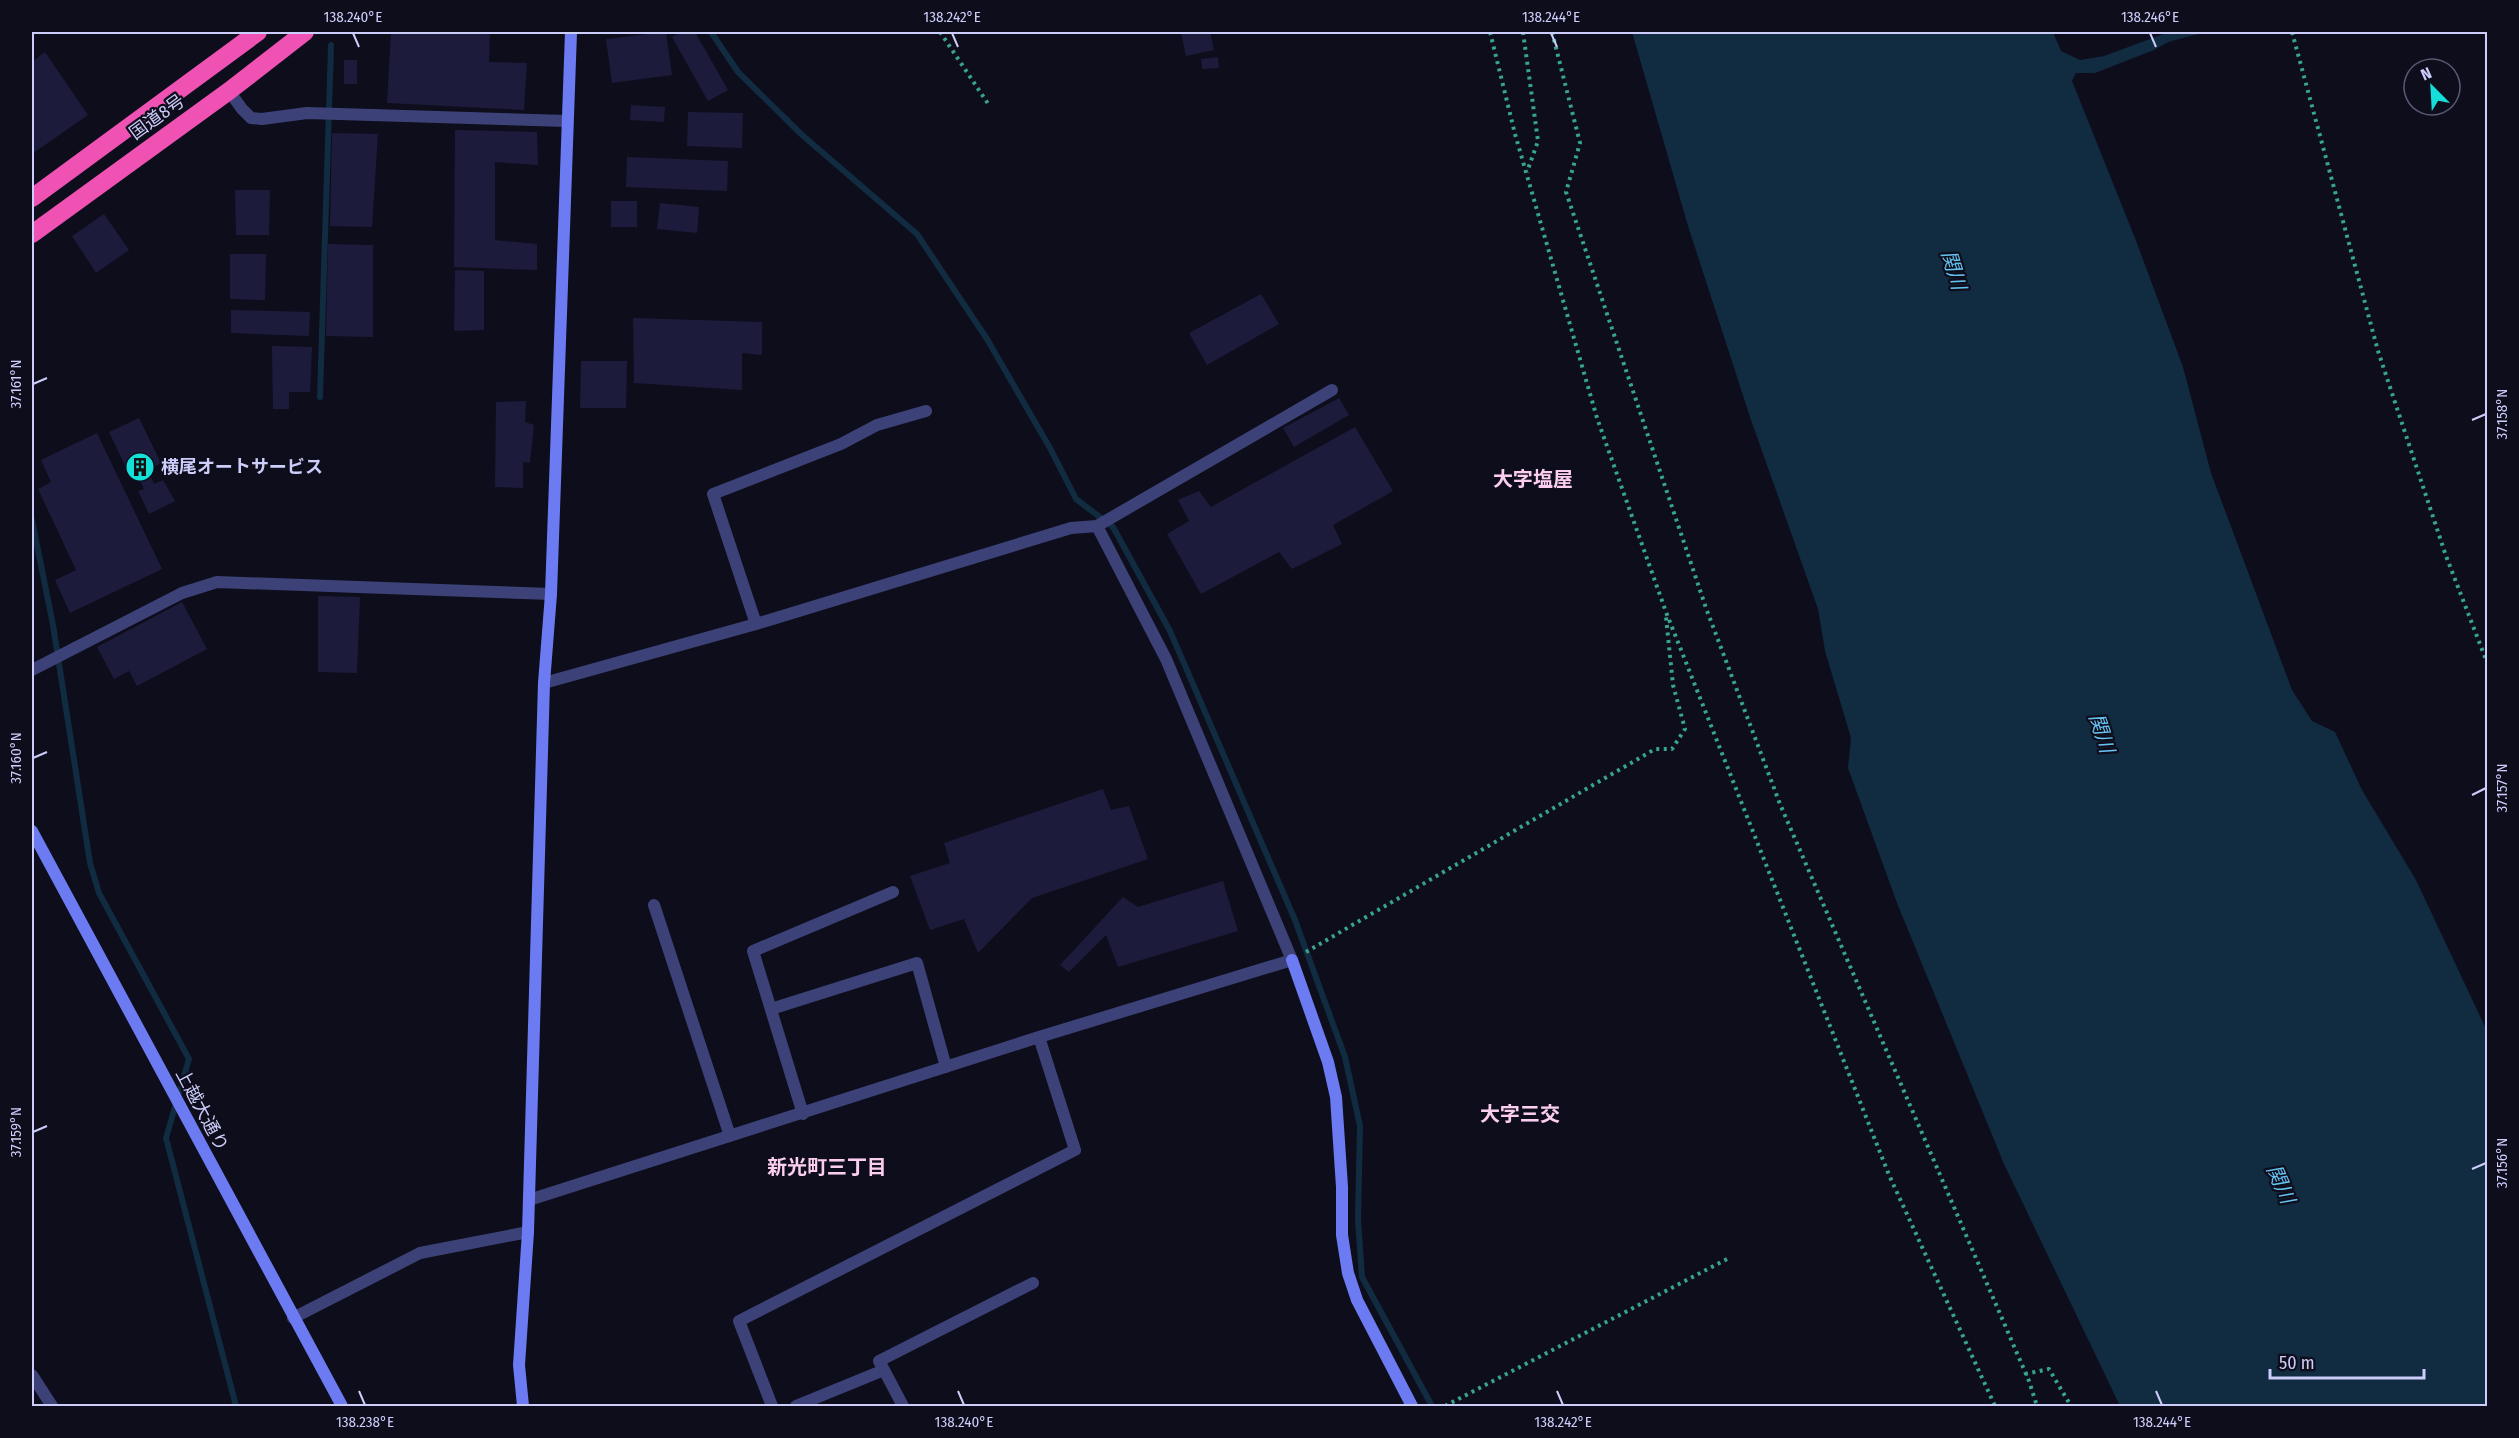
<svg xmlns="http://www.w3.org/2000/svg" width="2519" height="1438" viewBox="0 0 2519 1438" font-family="'Fira Sans Condensed','Noto Sans JP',sans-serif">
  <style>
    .water { fill: #112b40 }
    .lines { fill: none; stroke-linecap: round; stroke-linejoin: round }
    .stream { stroke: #112b40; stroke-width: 6 }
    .building { fill: #1d1b3b }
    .path { stroke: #37a48e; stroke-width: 4; stroke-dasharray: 3 4.5; stroke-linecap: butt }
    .street { stroke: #3c4277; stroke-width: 12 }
    .secondary { stroke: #6c7bf2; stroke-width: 12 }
    .highway { stroke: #ef52b3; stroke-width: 18 }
    .ticks { fill: none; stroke: #cccdfa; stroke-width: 2 }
    .labels { text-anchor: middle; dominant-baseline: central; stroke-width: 4.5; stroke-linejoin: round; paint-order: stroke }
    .street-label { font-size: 18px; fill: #cccdfa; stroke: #0e0d1c }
    .poi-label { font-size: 18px; font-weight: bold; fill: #cccdfa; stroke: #0e0d1c; text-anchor: start }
    .water-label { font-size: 20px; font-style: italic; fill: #64c3f1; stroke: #0e0d1c }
    .neighbourhood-label { font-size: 20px; font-weight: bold; fill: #fbcef0; stroke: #0e0d1c }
    .neatline { fill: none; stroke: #cccdfa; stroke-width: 2 }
    .ticks-label { font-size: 15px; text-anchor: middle; fill: #cccdfa }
  </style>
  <rect width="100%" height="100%" fill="#0e0d1c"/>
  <path class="water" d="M1632 32H2053L2061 51 2080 60 2104 56 2169 32H2206L2168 42 2154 50 2095 73H2076L2072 81 2135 238 2183 367 2211 473 2292 690 2312 721 2335 732 2362 790 2416 880 2487 1031V1406H2120L2004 1164 1897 903 1848 768 1851 738 1825 651 1818 609 1751 420 1688 226Z"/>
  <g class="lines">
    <path class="stream" d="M711 32 738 72 801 134 917 234 987 339 1050 448 1076 499 1113 527 1170 631 1295 920 1345 1057 1360 1126 1358 1220 1362 1277 1432 1406
      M320 397 331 45
      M32 520 53 625 90 863 99 893 189 1059 166 1138 236 1406"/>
  </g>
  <path class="building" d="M391 32H490L489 62 527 63 524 110 387 103Z
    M666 32 672 75 612 83 606 39Z
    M682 32H695L728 90 708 101 672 37Z
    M1181 32H1210L1214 50 1186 56Z
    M45 52 88 115 32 154V62Z
    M1218 57 1219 68 1202 69 1201 59Z
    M344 60H357V84H344Z
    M631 105 665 107 664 122 630 120Z
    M688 112 743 113 742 148 687 146Z
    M455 130 537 132 538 165 495 162V240L537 244V270L454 267Z
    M332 133 378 134 372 227 330 226Z
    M627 157 728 161 727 191 626 187Z
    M235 190H270L269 235H236Z
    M611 201H637V227H611Z
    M660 203 699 207 697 233 657 229Z
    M104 214 129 250 96 273 72 236Z
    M328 244 373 245V337L326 336Z
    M230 254H266L265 300 230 299Z
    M455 270 484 271V330L454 331Z
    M1261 294 1279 324 1207 365 1189 333Z
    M231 310 310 312 309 336 231 333Z
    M633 318 762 322V355L742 353V390L634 383Z
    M272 346 312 347 310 392H289V409H273Z
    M581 361H627L626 408H580Z
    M1339 398 1349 415 1294 447 1283 428Z
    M526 401 525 422 534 425 530 463 523 462V488L495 487 496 402Z
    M139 418 161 463 148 470 154 484 163 480 175 501 149 514 138 491 144 489 137 475 131 478 109 432Z
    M1355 427 1393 491 1333 525 1342 544 1292 569 1279 552 1201 594 1167 534 1189 521 1178 500 1199 491 1211 507Z
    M97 433 162 569 70 613 55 580 76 570 38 489 51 482 41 460Z
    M318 596 360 597 357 673 318 672Z
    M182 602 207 649 137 686 129 671 114 679 97 647Z
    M1103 789 1111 810 1129 806 1148 859 1032 898 978 953 964 919 930 930 910 876 950 863 944 843Z
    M1223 881 1238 931 1118 967 1106 935 1069 972 1060 965 1123 897 1138 907Z"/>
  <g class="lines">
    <path class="path" d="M940 32 989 105
      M1490 32 1515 134 1597 418 1666 612 1889 1175 1995 1406
      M1523 32 1538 141 1527 172
      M1552 32 1580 143 1566 192 1706 608 1780 804 2029 1381 2037 1406
      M2292 32 2378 351 2446 556 2488 665
      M1306 952 1655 749H1672L1685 729 1673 685 1666 617
      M2025 1374 2049 1369 2071 1406
      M1445 1406 1729 1258"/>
    <path class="street" d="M229 91 242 109 251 118 262 119 307 113 567 121
      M756 624 713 494 841 444 877 425 926 411
      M32 670 182 593 217 582 551 594
      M544 683 756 624 1071 528 1097 526 1332 390
      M654 905 730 1136
      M771 1009 917 963 946 1067
      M803 1114 753 951 893 892
      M529 1200 1039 1037 1292 960 1166 659 1097 526
      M293 1318 420 1253 528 1232
      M884 1370 879 1361 1033 1283
      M32 1375 52 1406
      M772 1406 739 1321 1075 1150 1039 1037
      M796 1406 884 1370 903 1406"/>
    <path class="secondary" d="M32 831 342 1406
      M1292 960 1328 1062 1336 1097 1342 1187V1235L1348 1273 1357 1300 1412 1406
      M523 1406 519 1365 528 1232 544 683 551 594 571 32"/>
    <path class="highway" d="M32 198 258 32
      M32 234 229 91 305 32"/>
  </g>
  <path class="ticks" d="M353 33 359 47M952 33 958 47M1551 33 1557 47M2150 33 2156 47M33 384 47 378M2472 420 2486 414M33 758 47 752M2472 795 2486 788M33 1132 47 1126M2472 1169 2486 1163M359 1391 365 1405M958 1391 964 1405M1557 1391 1563 1405M2156 1391 2162 1405"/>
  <defs>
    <g id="building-disc" transform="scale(1.5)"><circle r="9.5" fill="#14dfd8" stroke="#0e0d1c"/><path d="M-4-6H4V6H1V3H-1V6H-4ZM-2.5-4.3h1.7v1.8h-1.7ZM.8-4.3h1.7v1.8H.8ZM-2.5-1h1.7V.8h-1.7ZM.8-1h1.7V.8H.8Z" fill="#111"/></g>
  </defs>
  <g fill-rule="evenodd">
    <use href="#building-disc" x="140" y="467"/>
  </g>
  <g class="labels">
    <g class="street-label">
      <text transform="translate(157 117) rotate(-36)">国道8号</text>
      <text transform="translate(202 1110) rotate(62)">上越大通り</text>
    </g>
    <g class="poi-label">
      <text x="161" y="467">横尾オートサービス</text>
    </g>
    <g class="water-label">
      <text transform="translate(1954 270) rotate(73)">関川</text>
      <text transform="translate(2102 733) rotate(72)">関川</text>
      <text transform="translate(2281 1184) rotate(66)">関川</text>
    </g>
    <g class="neighbourhood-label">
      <text x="1533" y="479">大字塩屋</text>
      <text x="1520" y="1114">大字三交</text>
      <text x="827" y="1167">新光町三丁目</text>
    </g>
  </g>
  <rect width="2519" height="1438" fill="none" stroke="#0e0d1c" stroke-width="66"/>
  <g transform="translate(2432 87) rotate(336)"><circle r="28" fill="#0e0d1c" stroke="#5a5a75" stroke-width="1.5"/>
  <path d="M0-4.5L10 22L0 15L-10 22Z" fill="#14dfd8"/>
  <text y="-9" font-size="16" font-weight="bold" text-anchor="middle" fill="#cccdfa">N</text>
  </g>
  <path d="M2270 1369v9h154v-9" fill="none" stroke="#cccdfa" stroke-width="3"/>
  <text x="2279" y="1369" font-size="18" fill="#cccdfa" stroke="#0e0d1c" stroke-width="4.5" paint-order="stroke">50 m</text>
  <rect x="33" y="33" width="2453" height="1372" class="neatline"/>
  <g class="ticks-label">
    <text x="353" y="22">138.240°E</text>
    <text x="952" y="22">138.242°E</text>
    <text x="1551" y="22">138.244°E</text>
    <text x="2150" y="22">138.246°E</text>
    <text transform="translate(16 384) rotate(-90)" y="5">37.161°N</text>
    <text transform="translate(2502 414) rotate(-90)" y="5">37.158°N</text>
    <text transform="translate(16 758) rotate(-90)" y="5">37.160°N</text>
    <text transform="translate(2502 788) rotate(-90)" y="5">37.157°N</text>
    <text transform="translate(16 1132) rotate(-90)" y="5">37.159°N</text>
    <text transform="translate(2502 1163) rotate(-90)" y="5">37.156°N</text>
    <text x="365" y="1427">138.238°E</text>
    <text x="964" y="1427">138.240°E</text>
    <text x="1563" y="1427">138.242°E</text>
    <text x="2162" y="1427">138.244°E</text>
  </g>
</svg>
